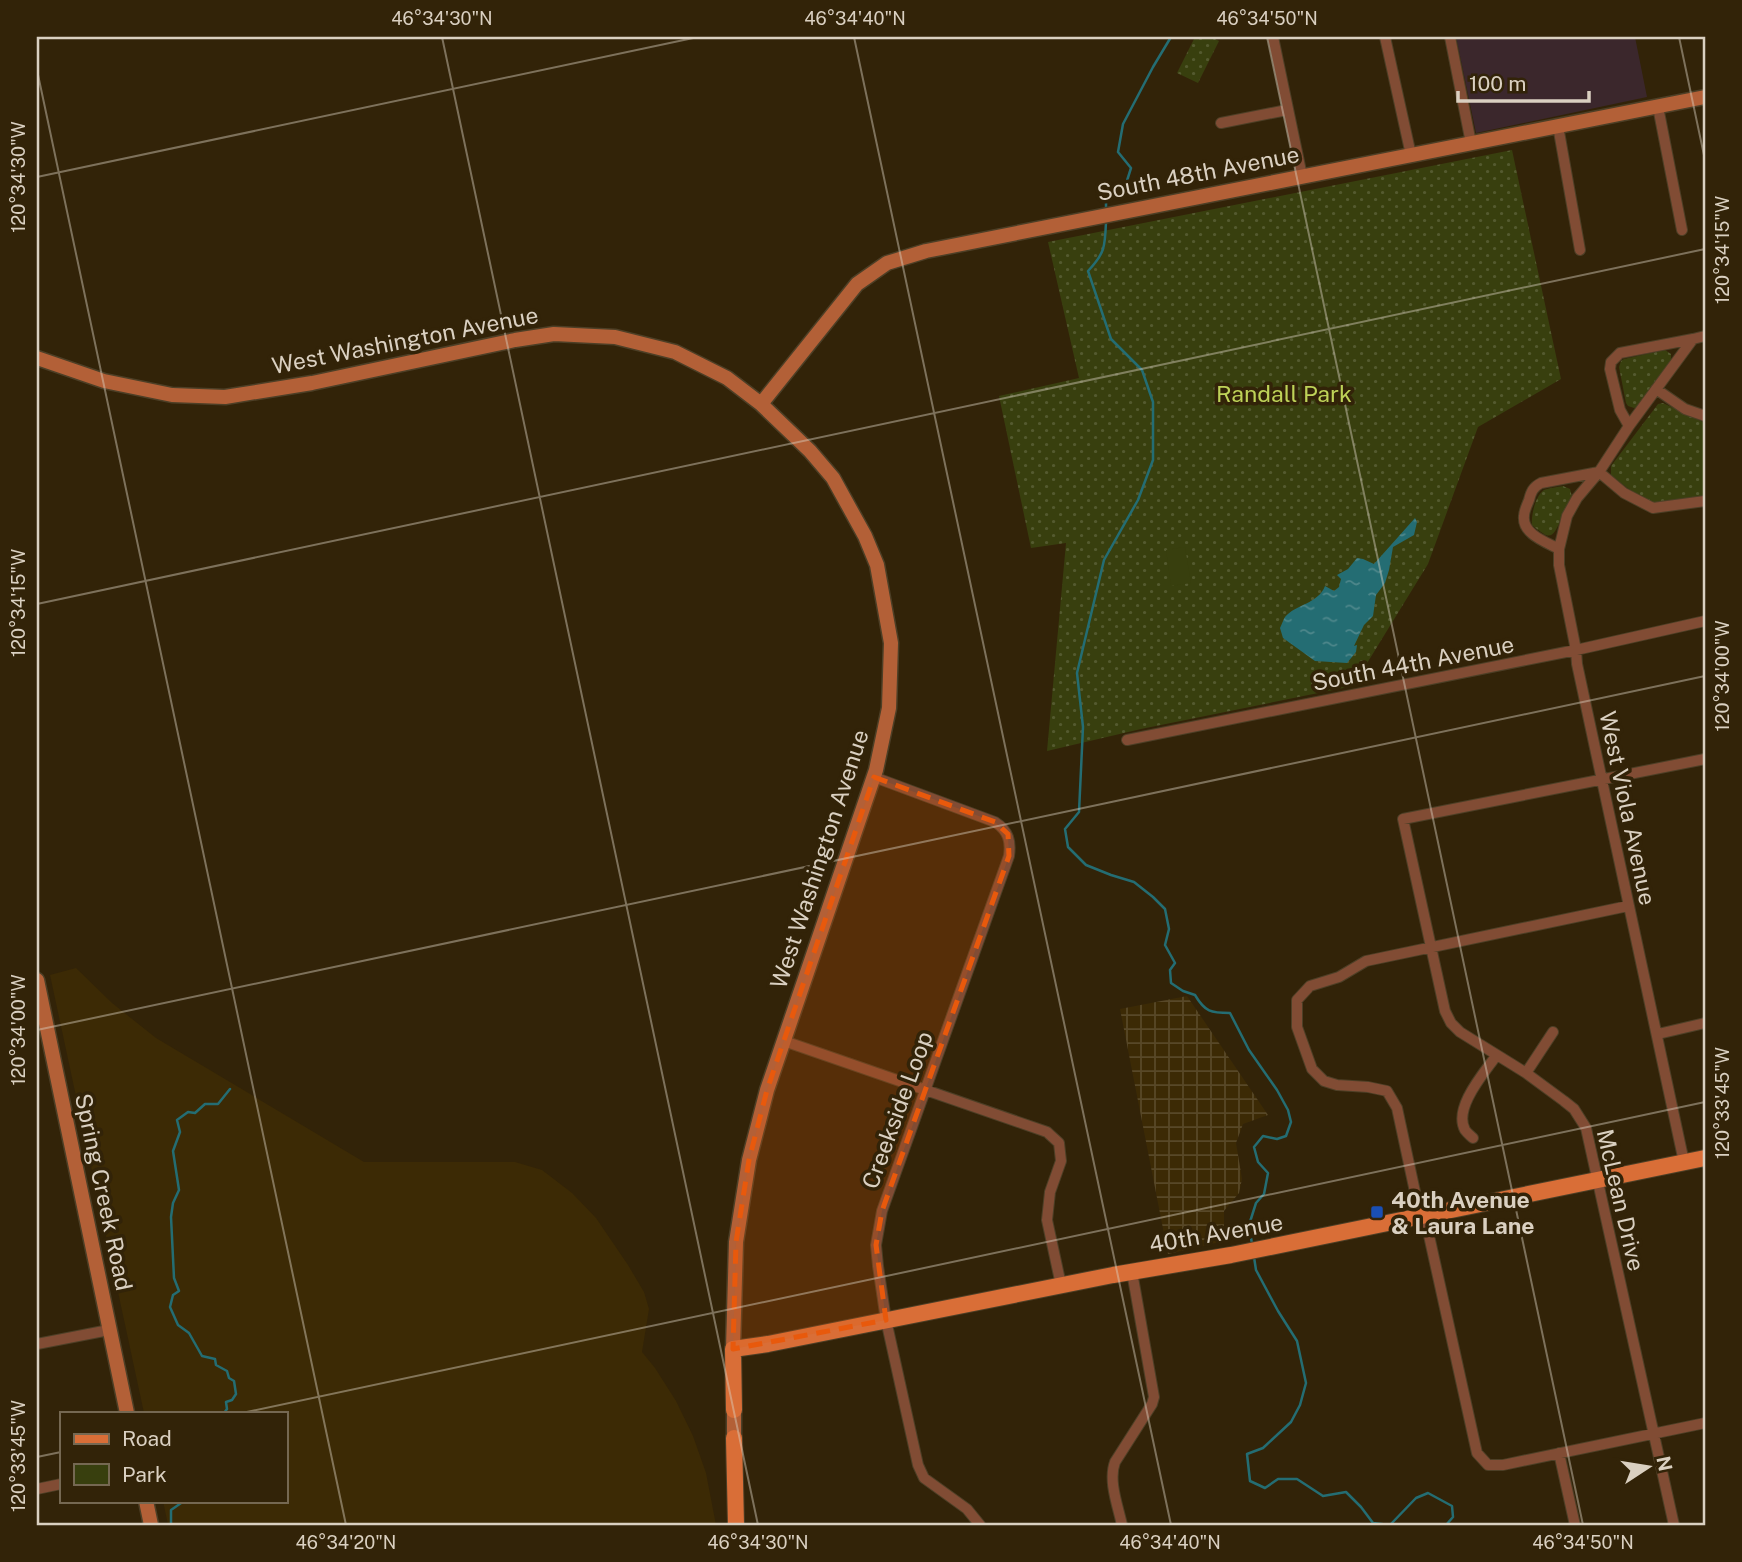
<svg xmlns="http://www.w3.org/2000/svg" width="1742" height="1562" viewBox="0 0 1742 1562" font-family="'Public Sans',sans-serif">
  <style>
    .commercial { fill: #3b272c }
    .industrial { fill: url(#industrial-grid) }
    .built { fill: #3c2a05 }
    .green { fill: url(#green-dots) }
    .pitch { fill: #383f0e }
    .water { fill: url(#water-ripples) }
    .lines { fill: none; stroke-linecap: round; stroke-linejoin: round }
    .stream { stroke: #246d73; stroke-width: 2.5 }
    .street-casing { stroke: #4d3f26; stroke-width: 12 }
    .secondary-casing { stroke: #4d3f26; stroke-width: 17 }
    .primary-casing { stroke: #4d3f26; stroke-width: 18 }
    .street { stroke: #814c34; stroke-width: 10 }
    .secondary { stroke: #b36037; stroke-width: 14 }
    .primary { stroke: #d96e37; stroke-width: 16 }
    .marked { fill: #e8590c; fill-opacity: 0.2; stroke: #e8590c; stroke-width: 5; stroke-dasharray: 14 9; stroke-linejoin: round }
    .ticks { fill: none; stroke: #dad0c1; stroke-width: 2; stroke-opacity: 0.45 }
    .transit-dot { fill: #1a4fb4; stroke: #322308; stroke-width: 2.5 }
    .labels { text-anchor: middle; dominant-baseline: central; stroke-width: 7; stroke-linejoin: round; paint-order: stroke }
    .street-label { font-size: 23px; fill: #dad0c1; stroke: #322308 }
    .park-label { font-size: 23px; fill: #bed258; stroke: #322308 }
    .poi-label { font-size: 23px; font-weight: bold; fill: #dad0c1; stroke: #322308; text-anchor: start }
    .neatline { fill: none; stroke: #dad0c1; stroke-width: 2.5 }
    .ticks-label { font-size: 18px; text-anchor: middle; fill: #dad0c1 }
  </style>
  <defs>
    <pattern id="industrial-grid" width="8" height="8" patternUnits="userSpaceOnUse" patternTransform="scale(1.75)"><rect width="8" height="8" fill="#3c2a05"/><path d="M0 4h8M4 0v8" fill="none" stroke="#584828"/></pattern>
    <pattern id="green-dots" width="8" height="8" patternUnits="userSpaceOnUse" patternTransform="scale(1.75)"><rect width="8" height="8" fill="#383f0e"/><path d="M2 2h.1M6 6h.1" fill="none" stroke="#545a2f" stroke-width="1.8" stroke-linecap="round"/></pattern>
    <pattern id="water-ripples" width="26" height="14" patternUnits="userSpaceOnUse" patternTransform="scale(1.75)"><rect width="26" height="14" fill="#246d73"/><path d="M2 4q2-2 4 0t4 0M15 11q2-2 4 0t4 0" fill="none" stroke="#4e878b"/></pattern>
  </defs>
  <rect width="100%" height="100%" fill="#322308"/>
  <path class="commercial" d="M1456 37H1635L1647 97 1476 133Z"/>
  <path class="industrial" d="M1187 996 1268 1115 1243 1124 1236 1143 1242 1179 1239 1193 1224 1211V1241L1168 1254 1120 1009Z"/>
  <path class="built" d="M76 968 112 1003 156 1038 364 1162H515L542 1170 572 1193 596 1218 628 1265 644 1292 649 1309 642 1352 655 1368 676 1401 693 1436 706 1473 716 1525H168L163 1501H285V1413H144L50 975Z"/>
  <path class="green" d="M1195 37H1211L1219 41 1198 83 1177 73Z
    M1512 150 1561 379 1478 427 1428 564 1353 686 1141 729 1047 751 1066 543 1031 548 999 396 1079 378 1048 242Z
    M1665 350 1671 354V362L1638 407 1634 408 1628 406 1626 403 1619 367 1621 361 1624 359Z
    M1663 403 1705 423V495C1691 498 1675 504 1660 503 1641 502 1625 485 1611 475V466L1658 404Z
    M1563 486 1570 489 1572 497C1568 504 1564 511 1561 519 1552 540 1550 540 1532 525 1531 516 1535 496 1544 490 1549 488 1557 487 1563 486Z"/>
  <path class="pitch" d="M1185 547 1191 583 1171 586 1166 550Z"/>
  <path class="water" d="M1415 518 1417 522 1414 535 1393 547 1389 570 1385 583 1376 595 1373 616 1364 625 1354 646 1357 645 1356 652 1347 663 1315 661 1283 638 1280 628C1282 624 1283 620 1285 617 1296 604 1318 604 1325 586L1334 591 1339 587 1341 579 1337 575 1348 569 1357 558 1363 559 1374 564Z"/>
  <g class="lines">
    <path class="stream" d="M1106 209V194L1125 187 1131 168 1118 152 1123 124 1153 67 1171 37
      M1106 222C1105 247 1105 253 1088 271L1111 339 1142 370 1153 402V460L1138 500 1104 560 1077 673 1083 727 1079 812 1065 829 1068 847 1086 865 1111 875 1134 882 1153 897 1165 909 1169 929 1165 945 1175 963 1170 970 1171 983 1183 991 1195 995C1205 1012 1211 1013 1230 1013L1249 1050 1277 1090 1288 1110 1291 1122 1286 1136 1277 1139 1263 1136 1254 1147 1258 1162 1268 1173 1264 1194 1256 1203 1249 1225 1252 1244
      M1254 1257 1256 1270 1278 1311 1297 1341 1306 1383 1300 1405 1291 1422 1263 1448 1247 1454 1250 1481 1265 1488 1278 1479H1297L1323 1496 1346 1492 1361 1507 1373 1523 1390 1525 1416 1498 1428 1493 1452 1506 1453 1517 1446 1525
      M224 1413 227 1409 226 1402 232 1400 236 1394 234 1381 229 1378 227 1371 216 1365 215 1359 202 1356 189 1333 178 1325 170 1307 173 1295 179 1291 174 1278 171 1217 173 1203 179 1190 173 1151 180 1132 177 1120 188 1112 195 1113 205 1104H218L230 1089
      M171 1525V1510L184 1501"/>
    <g class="street-casing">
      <path id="street" d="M1273 37 1302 176
        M1385 37 1411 155
        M1450 37 1471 143
        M1658 107 1682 230
        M1221 123 1287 110
        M1558 126 1580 250
        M1656 389 1685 409 1705 416
        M1629 426 1620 410 1610 369 1611 362 1620 353 1693 339
        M1599 472 1624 493 1653 508 1705 501
        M1559 549C1546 542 1522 534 1524 516 1524 511 1527 505 1529 500 1531 492 1533 487 1541 483L1599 472
        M1127 740 1576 650 1705 621
        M874 777 995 822C1009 831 1011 842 1009 856L882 1211 876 1245 878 1266 886 1320 918 1465 924 1478 967 1509 980 1525
        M1628 906 1366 961 1339 977 1310 986 1297 1000V1027L1312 1069 1324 1081 1337 1085 1368 1087 1387 1091 1397 1108 1417 1201 1428 1231 1477 1453 1488 1465H1503L1705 1423
        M1658 1034 1705 1023
        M784 1041 1047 1132 1059 1143 1061 1161 1050 1192 1047 1220 1061 1285
        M1526 1073 1553 1032
        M1473 1138C1470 1135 1467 1133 1465 1130 1453 1108 1484 1073 1496 1056
        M1684 1162C1649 996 1614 830 1577 664L1576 650 1559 565V549L1567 516 1577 498 1599 472 1629 426 1693 339 1705 336
        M37 1344 109 1330
        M1559 1453 1575 1525
        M37 1489 61 1484
        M1122 1525C1118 1506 1108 1481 1115 1462L1152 1404 1154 1397 1132 1272
        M1674 1525 1586 1128 1574 1109 1564 1101 1526 1073 1460 1032 1451 1023 1445 1011 1403 819 1705 759"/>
    </g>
    <g class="secondary-casing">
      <path id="secondary" d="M37 358 104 381 172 395 225 397 312 383 515 340 554 334 615 337 675 352 727 378 761 404 810 451 833 478 865 536 877 565 891 643 889 708 876 770 767 1090 749 1160 736 1242 733 1349
        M761 404 857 284 887 263 926 251 1705 97
        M37 980 127 1413
        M734 1410V1438
        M146 1501 151 1525"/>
    </g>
    <g class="primary-casing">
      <path id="primary" d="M734 1410 733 1349 768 1344 1113 1275 1231 1255 1705 1158
        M734 1438 736 1525"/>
    </g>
    <use href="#street" class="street"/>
    <use href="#secondary" class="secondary"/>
    <use href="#primary" class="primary"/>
  </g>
  <path class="marked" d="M874 777 995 822 1008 834 1009 856 882 1211 876 1245 886 1320 733 1349 736 1242 749 1160 767 1090Z"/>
  <path class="ticks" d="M442 37 758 1525M854 37 1171 1525M1267 37 1583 1525M1679 37 1705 160M37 70 346 1525M37 177 698 37M37 604 1705 249M37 1030 1705 676M242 1413 1705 1102M37 1457 61 1452"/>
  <rect class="transit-dot" x="1370" y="1205" width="14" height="14" rx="3.5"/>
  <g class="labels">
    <g class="street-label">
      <text transform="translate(1198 173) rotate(-11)">South 48th Avenue</text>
      <text transform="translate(405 340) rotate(-11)">West Washington Avenue</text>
      <text transform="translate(1413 663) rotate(-11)">South 44th Avenue</text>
      <text transform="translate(1628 808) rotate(78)">West Viola Avenue</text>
      <text transform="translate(819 859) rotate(-72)">West Washington Avenue</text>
      <text transform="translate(897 1110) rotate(-70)">Creekside Loop</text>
      <text transform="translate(104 1192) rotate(78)">Spring Creek Road</text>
      <text transform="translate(1621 1200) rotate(77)">McLean Drive</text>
      <text transform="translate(1216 1233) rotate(-10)">40th Avenue</text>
    </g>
    <g class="park-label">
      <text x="1284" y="393">Randall Park</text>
    </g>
    <g class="poi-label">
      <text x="1391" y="1199">40th Avenue<tspan x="1391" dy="26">&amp; Laura Lane</tspan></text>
    </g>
  </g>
  <rect width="1742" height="1562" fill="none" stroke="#322308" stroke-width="77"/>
  <rect x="60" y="1412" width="228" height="91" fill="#322308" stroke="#756852" stroke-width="2"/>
  <rect x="74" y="1434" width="35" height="10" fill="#d96e37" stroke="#756852" stroke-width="2"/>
  <text x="122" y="1446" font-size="21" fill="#dad0c1">Road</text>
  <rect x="74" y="1464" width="35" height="21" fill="#383f0e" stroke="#756852" stroke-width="2"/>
  <text x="122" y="1482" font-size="21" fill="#dad0c1">Park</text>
  <g transform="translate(1648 1467) rotate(78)" stroke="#322308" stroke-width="5" paint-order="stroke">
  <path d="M0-5L12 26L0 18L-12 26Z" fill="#dad0c1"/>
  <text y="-10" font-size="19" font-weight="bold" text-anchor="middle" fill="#dad0c1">N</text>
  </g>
  <path d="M1458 91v10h131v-10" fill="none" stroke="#dad0c1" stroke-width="3.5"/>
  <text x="1469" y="91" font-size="21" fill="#dad0c1" stroke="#322308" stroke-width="5" paint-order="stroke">100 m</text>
  <rect x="38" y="38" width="1666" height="1486" class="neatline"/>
  <g class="ticks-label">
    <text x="442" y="25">46°34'30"N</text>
    <text x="855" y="25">46°34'40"N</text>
    <text x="1267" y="25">46°34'50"N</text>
    <text transform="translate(19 177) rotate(-90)" y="6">120°34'30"W</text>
    <text transform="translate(1723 250) rotate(-90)" y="6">120°34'15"W</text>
    <text transform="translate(19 603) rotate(-90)" y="6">120°34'15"W</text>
    <text transform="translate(1723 676) rotate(-90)" y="6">120°34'00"W</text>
    <text transform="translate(19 1030) rotate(-90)" y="6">120°34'00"W</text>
    <text transform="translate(1723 1103) rotate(-90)" y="6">120°33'45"W</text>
    <text transform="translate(19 1456) rotate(-90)" y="6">120°33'45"W</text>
    <text x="346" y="1549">46°34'20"N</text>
    <text x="758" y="1549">46°34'30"N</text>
    <text x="1170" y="1549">46°34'40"N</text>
    <text x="1583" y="1549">46°34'50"N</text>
  </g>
</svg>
